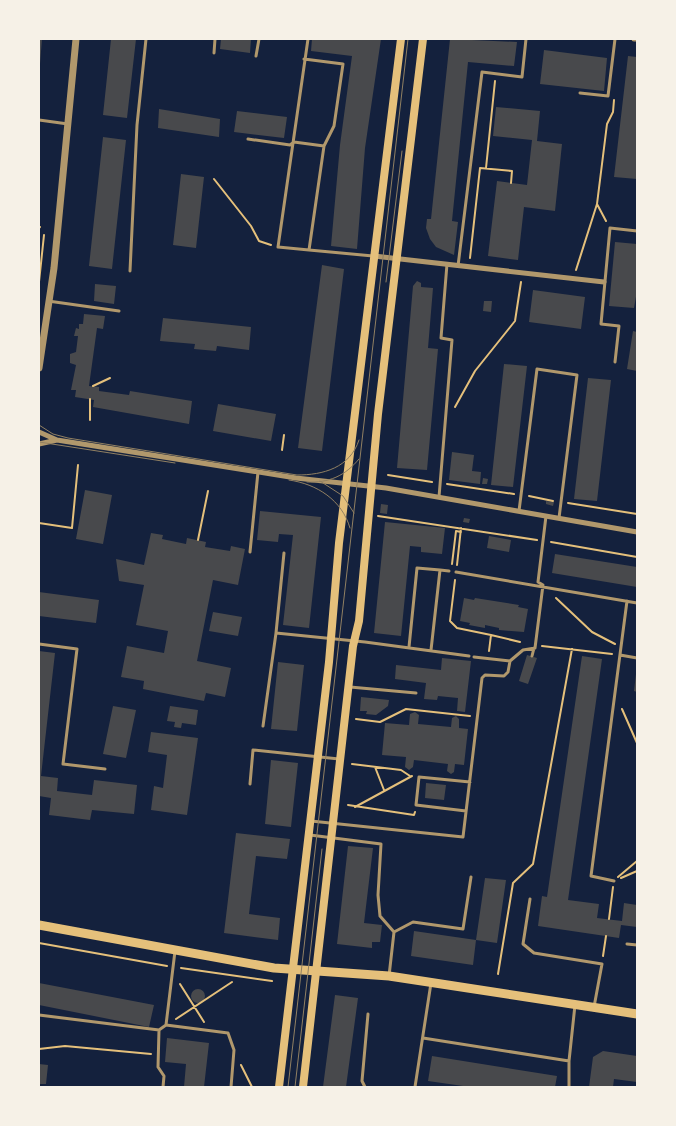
<svg xmlns="http://www.w3.org/2000/svg" width="676" height="1126" viewBox="0 0 676 1126" font-family="Lora,serif">
  <style>
    .building { fill: #48494c }
    .lines { fill: none; stroke-linecap: round; stroke-linejoin: round }
    .path { stroke: #e5c07b; stroke-width: 2 }
    .service { stroke: #b1986c; stroke-width: 3 }
    .minor { stroke: #b1986c; stroke-width: 5 }
    .tertiary { stroke: #b1986c; stroke-width: 7 }
    .secondary { stroke: #e5c07b; stroke-width: 8 }
    .primary { stroke: #e5c07b; stroke-width: 9 }
    .tram { stroke: #918062; stroke-width: 1 }
  </style>
  <rect width="100%" height="100%" fill="#14213d"/>
  <path class="building" d="M39 39H42L40 64H39Z
    M111 39H136L127 118 103 115Z
    M221 39H251L250 53 220 49Z
    M312 39H381L365 148 357 249 331 246 340 145 352 56 311 51Z
    M450 39 517 42 514 66 468 62 452 221 458 222 454 255 436 247 430 239 426 228 427 219H431Z
    M544 50 607 58 604 91 540 84Z
    M628 56 637 57V179L614 177Z
    M496 107 540 111 537 141 562 144 555 211 524 207 518 260 488 256 497 181 527 185 532 140 493 136Z
    M159 109 220 119 219 137 158 128Z
    M237 111 287 117 284 138 234 132Z
    M103 137 126 140 112 269 89 266Z
    M181 174 204 177 196 248 173 245Z
    M615 242 637 244V291L634 308 609 306Z
    M322 265 344 269 322 451 298 448Z
    M417 281 421 283V287L433 288 428 348 438 349 427 470 397 468 413 286Z
    M95 284 116 286 114 304 94 301Z
    M533 290 585 297 581 329 529 322Z
    M484 301H492L491 312 483 311Z
    M84 314 105 316 103 329 97 328 89 386 99 387V391L129 395 130 391 192 401 189 424 93 407 94 400 75 397 76 390H71L76 365 70 363V354L76 352 78 336H74L76 328 79 329V324H83Z
    M163 318 251 327 249 350 217 346 216 351 194 349 195 344 160 341Z
    M633 331 637 332V371L627 369Z
    M504 364 527 366 513 487 491 485Z
    M588 378 611 380 597 501 574 499Z
    M218 404 276 414 271 441 213 431Z
    M452 452 474 455 472 471 481 472 480 484 449 480Z
    M483 478 488 479 487 484H482Z
    M85 490 112 495 103 544 76 539Z
    M546 501 554 502 553 506 546 504Z
    M381 504 388 505 387 514 380 513Z
    M260 511 321 517 309 628 283 625 293 535 279 534 278 542 257 540Z
    M464 518 470 519 469 523 463 522Z
    M385 522 445 528 442 554 421 552V547L410 546 401 636 374 633Z
    M151 533 163 535 162 539 186 544 187 538 206 542 205 547 230 551 231 546 245 549 238 585 213 580 197 661 231 668 225 697 206 693 204 701 143 689 144 681 121 677 127 646 164 653 168 631 136 625 144 585 119 581 116 559 144 565Z
    M489 536 511 540 509 552 487 548Z
    M555 554 637 567V587L552 573Z
    M39 592 99 600 96 623 39 616Z
    M464 598 474 600 475 598 519 605 518 607 528 609 524 632 499 630V628L485 625V628L469 625 470 623 460 621Z
    M213 612 242 617 238 636 209 631Z
    M39 651 55 653 41 776 58 778 57 791 92 795 94 780 137 785 134 814 92 810 90 820 49 815 51 798 39 796Z
    M527 655 537 658 528 684 519 681Z
    M582 656 602 659 568 900 599 904 597 918 622 921 624 903 637 905V927L621 925 619 938 538 926 542 896 547 897Z
    M442 658 471 661 465 712 457 711 458 698 438 696 437 700 424 699 426 683 395 679 396 665 441 670Z
    M278 662 304 665 297 731 271 729Z
    M636 674H637V692L634 691Z
    M361 697 389 700 388 706 376 715 366 714 367 711H360Z
    M113 706 136 710 126 758 103 754Z
    M170 706 198 710 196 725 182 723 181 728 174 727 175 722 167 721Z
    M415 712 419 715 418 724 451 727 452 718 456 716 459 719V728L468 729 464 765 455 764 454 772 451 774 447 771 448 764 414 760 413 767 409 770 405 767 406 757 382 755 385 723 409 725 410 714Z
    M151 732 198 738 187 815 151 810 154 786 163 788 167 755 148 752Z
    M271 760 298 763 291 827 265 824Z
    M426 783 446 785 444 800 425 798Z
    M236 833 290 839 287 859 256 856 249 914 280 918 278 940 224 933Z
    M348 846 373 848 364 923 382 925 380 942H372V948L337 944Z
    M485 878 506 880 497 943 476 940 473 965 411 956 414 931 476 940Z
    M39 983 154 1005 149 1027 39 1005Z
    M191 996a7 7 0 1 1 14 0a7 7 0 1 1-14 0Z
    M335 995 358 998 346 1087H323Z
    M167 1038 209 1043 204 1087H184L186 1064 165 1062Z
    M603 1051 637 1056V1082L614 1079 613 1087H589L593 1057Z
    M432 1056 557 1076 555 1087H470L428 1081Z
    M39 1064 48 1065 46 1084H39Z"/>
  <g class="lines">
    <path class="path" d="M486 168 495 81
      M214 179 251 226 259 241 271 245
      M606 221 597 204 607 124 613 112 614 100
      M39 228 40 227
      M470 258 480 168 512 171 511 183
      M576 270 597 204
      M39 282 44 235
      M93 386 110 378
      M455 407 475 371 515 321 521 282
      M90 420V399
      M282 450 284 435
      M388 475 432 482
      M447 484 514 494
      M529 496 553 501
      M568 503 637 514
      M378 516 537 540
      M39 523 72 528 78 465
      M198 540 208 491
      M551 542 637 557
      M452 564 456 531 461 532
      M457 565 461 528
      M455 580 450 621 457 628 491 635 489 651
      M556 598 592 632 615 644
      M491 635 520 642
      M542 646 612 654
      M622 709 637 743
      M356 719 380 722 406 709 470 716
      M352 764 401 770 410 776
      M375 767 384 790
      M348 805 414 815 415 812
      M355 807 412 776
      M618 877 637 861
      M621 878 637 871
      M609 919 613 887
      M39 943 167 966
      M603 956 606 936
      M181 968 272 981
      M498 974 513 883 533 864 572 649
      M180 984 204 1022
      M176 1019 232 982
      M39 1049 65 1046 151 1054
      M241 1065 252 1087"/>
    <path class="service" d="M308 39 278 247 309 250
      M214 53 215 39
      M256 56 259 39
      M304 59 343 64 334 126 324 146 309 250 373 256
      M580 93 608 96 615 39
      M39 120 68 124
      M248 139 290 145 294 142 324 146
      M458 266 482 72 522 77 526 39
      M130 271 137 125 146 39
      M48 301 119 311
      M615 362 619 326 601 324 610 228 637 231
      M439 497 452 340 441 338 447 264
      M519 511 537 369 577 375 559 518
      M250 552 258 472
      M456 572 637 603
      M276 633 284 553
      M39 644 77 649 63 764 105 769
      M409 647 417 568 440 570
      M431 650 440 570 449 571
      M620 655 637 658
      M532 656 534 648
      M474 657 510 661 523 650 535 648 543 585 538 582 546 516
      M350 687 416 693
      M263 726 276 633 365 642 469 656
      M250 784 253 750 339 759
      M466 811 416 805 419 777 470 782
      M311 821 463 837 482 678 485 675 504 676 508 672 510 661
      M310 835 381 844 378 895 380 916 394 932 413 922 463 929 471 877
      M614 881 591 876 627 601
      M530 899 523 944 534 953 602 964 594 1007
      M627 944 637 945
      M389 976 394 932
      M39 1015 159 1030
      M166 1025 175 951
      M423 1038 569 1061
      M163 1087 164 1076 158 1067 159 1030 166 1025 228 1033 234 1050 231 1087
      M365 1087 362 1081 368 1014
      M415 1087 431 983
      M569 1087V1061L575 1005"/>
    <path class="minor" d="M634 39H637
      M374 256 604 282
      M39 432 57 440 296 478 386 488 637 532
      M39 444 57 440"/>
    <path class="tertiary" d="M39 368 54 268 76 39"/>
    <path class="secondary" d="M279 1087 329 662 339 543 401 39
      M303 1087 353 646 359 621 378 414 423 39"/>
    <path class="primary" d="M39 925 274 968 389 976 637 1014"/>
    <path class="tram" d="M386 282 402 151
      M39 425 53 434 68 438 297 475C323 475 350 468 359 440
      M39 442 175 463
      M289 480C317 484 342 500 350 528
      M320 481 343 496 354 513
      M307 482C329 483 345 476 359 459
      M288 1087 408 39
      M295 1087 322 849"/>
  </g>
  <rect width="676" height="1126" fill="none" stroke="#f6f1e7" stroke-width="80"/>
</svg>
